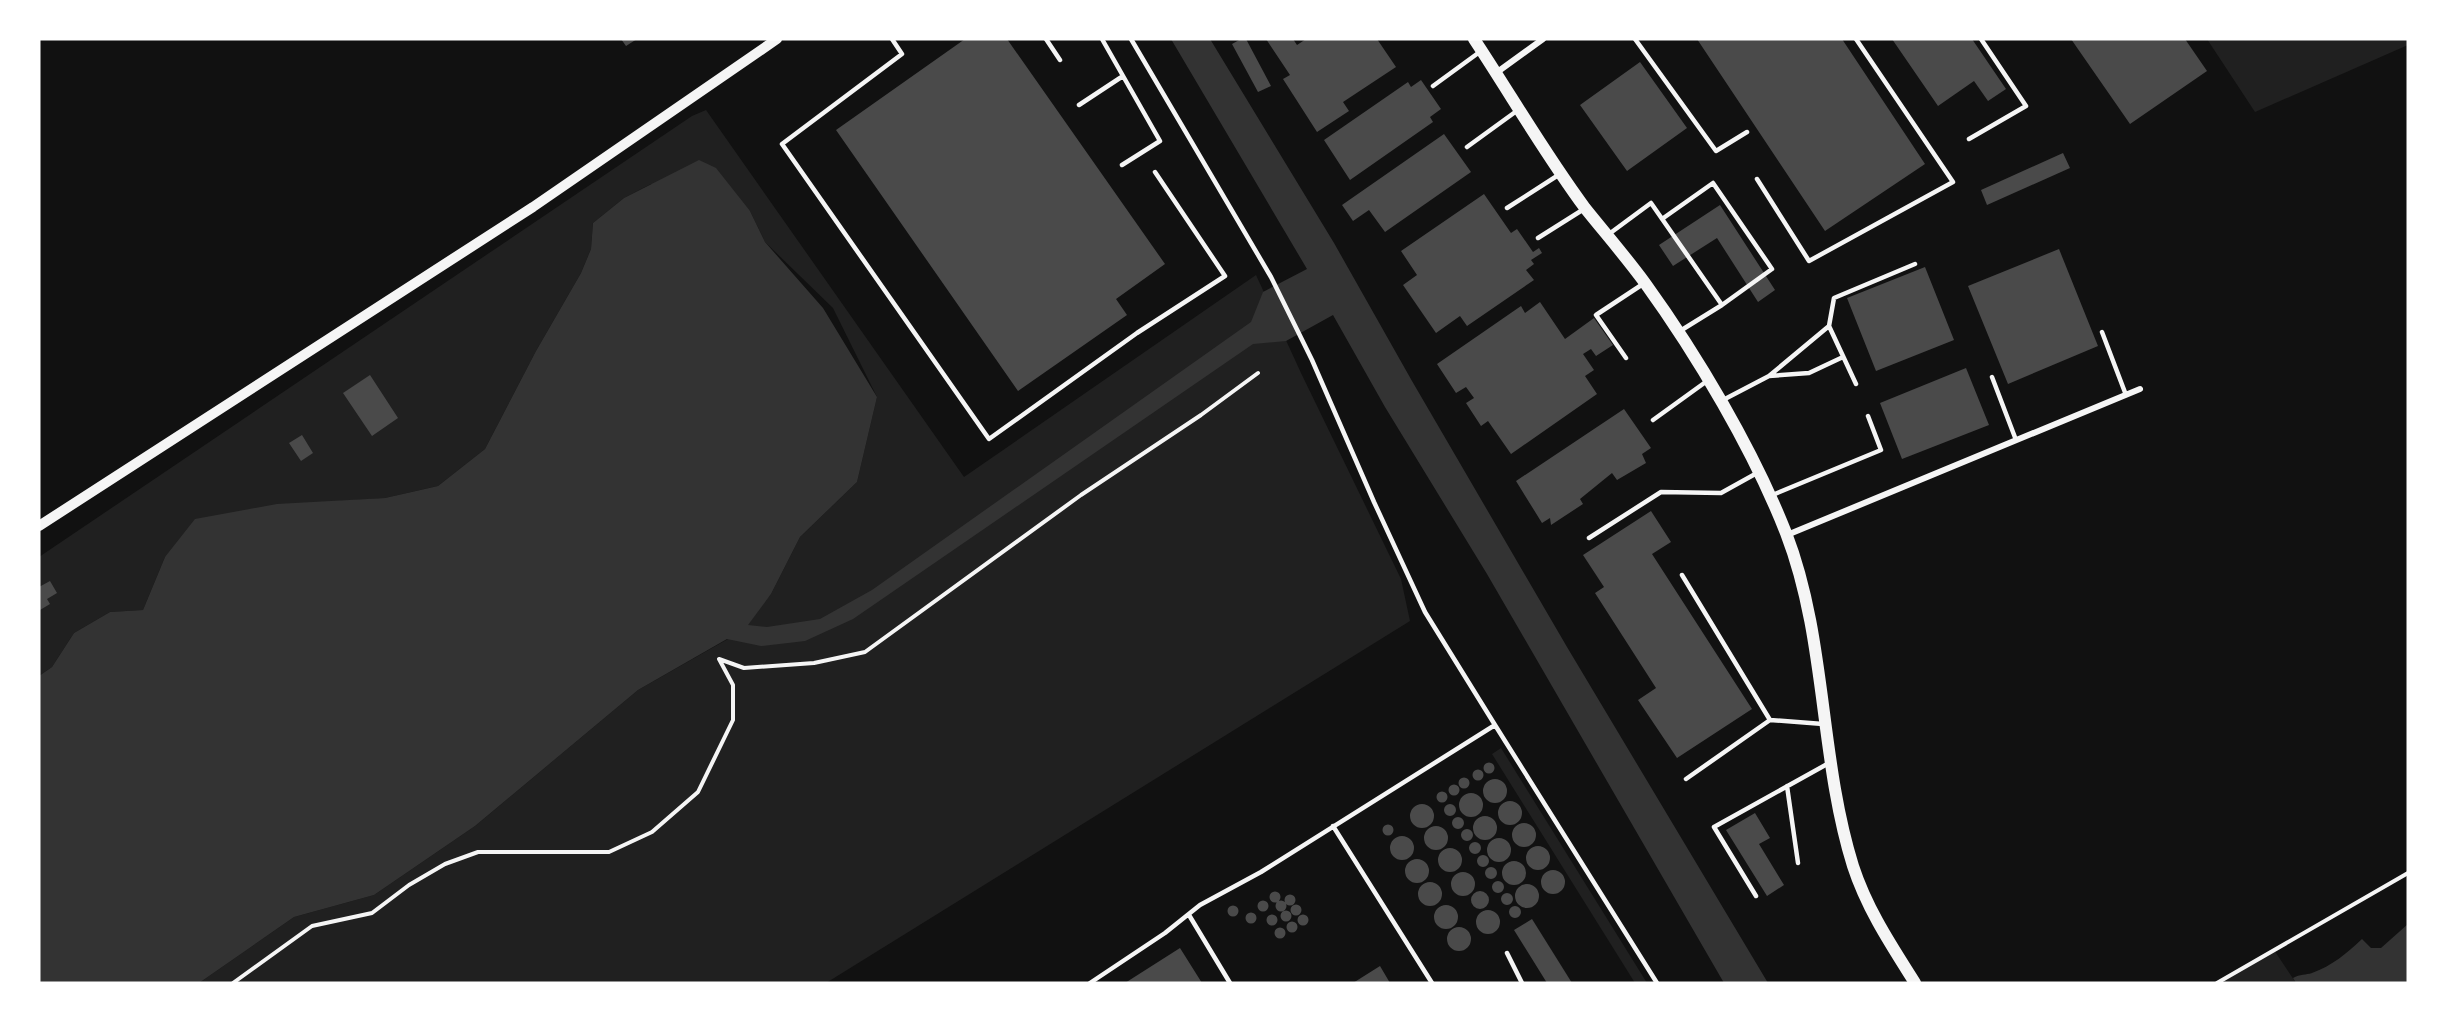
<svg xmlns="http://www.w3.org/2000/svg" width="2447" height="1022" viewBox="0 0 2447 1022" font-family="Karla,sans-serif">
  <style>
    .green { fill: #202020 }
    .water { fill: #333 }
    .building { fill: #4a4a4a }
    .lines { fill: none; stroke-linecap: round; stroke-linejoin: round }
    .path { stroke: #f5f5f5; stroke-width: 4 }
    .service { stroke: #f5f5f5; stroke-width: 4.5 }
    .minor { stroke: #f5f5f5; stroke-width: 6 }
    .tertiary { stroke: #f5f5f5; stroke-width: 10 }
    .secondary { stroke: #f5f5f5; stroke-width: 12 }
  </style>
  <rect width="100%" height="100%" fill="#111"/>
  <path class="green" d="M2207 39H2408V45L2255 112Z
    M706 110 964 477 1256 275 1301 373 1401 579 1410 621 826 983H199L294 917 374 895 475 826 638 690 742 631 771 594 800 537 857 482 877 397 833 308 765 242 750 211 651 184 624 198 593 223 591 249 581 273 536 351 485 449 438 486 385 498 339 501 165 557 143 610 110 612 74 633 52 667 39 676V557L692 116Z
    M1501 748 1647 983H1635L1492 754Z
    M2274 950 2296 983H2217Z"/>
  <path class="water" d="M1171 39H1210L1334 243 1412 381 1567 647 1768 983H1724L1487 574 1385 407 1333 315 1286 341 1253 344 853 619 805 641 761 646 727 639 638 690 475 826 374 895 294 917 199 983H39V676L52 667 74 633 110 612 143 610 165 557 195 519 277 504 385 498 438 486 485 449 536 351 581 273 591 249 593 223 624 198 699 160 716 168 750 211 765 242 823 308 877 397 857 482 800 537 771 594 748 625 767 627 820 619 872 590 1251 322 1263 292 1307 269Z
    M2408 924V983H2296L2293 978C2300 974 2306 975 2312 973 2332 966 2347 953 2362 939L2371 948H2381Z"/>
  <path class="building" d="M621 39H637L626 46Z
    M965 39H1007L1165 264 1116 299 1127 315 1018 391 836 130Z
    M1241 39H1246L1271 86 1258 92 1232 44Z
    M1266 39H1293L1297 45 1306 39H1377L1396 67 1343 102 1349 111 1317 132 1283 79 1290 75Z
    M1697 39H1842L1925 164 1825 231Z
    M1892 39H1972L2006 89 1988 101 1974 81 1938 106Z
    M2071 39H2185L2207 71 2130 124Z
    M1640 62 1687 128 1627 171 1580 105Z
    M1421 80 1441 109 1430 117 1433 122 1350 180 1324 140 1408 82 1411 87Z
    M1444 134 1471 172 1385 232 1369 210 1353 221 1342 205Z
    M2063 153 2070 168 1987 205 1981 190Z
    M1484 194 1511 233 1517 229 1533 252 1539 248 1542 253 1531 260 1534 264 1526 270 1534 280 1467 326 1460 316 1436 333 1403 285 1417 275 1401 251Z
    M1720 205 1775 290 1758 302 1717 238 1673 266 1659 245Z
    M2059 249 2098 346 2008 384 1968 286Z
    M1925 267 1954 340 1876 371 1847 298Z
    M1540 302 1565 339 1594 318 1613 345 1596 356 1591 349 1583 354 1594 370 1585 376 1597 394 1511 454 1488 421 1481 426 1466 403 1474 398 1466 387 1456 393 1437 364 1521 306 1525 313Z
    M1966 368 1989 425 1902 459 1880 403Z
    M370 375 398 418 372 436 343 393Z
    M1624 409 1651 448 1642 454 1646 463 1617 480 1612 473 1580 499 1583 504 1551 525 1550 518 1542 523 1516 481Z
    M302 435 313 453 301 461 289 443Z
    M1651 511 1671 542 1652 554 1752 709 1677 758 1638 700 1656 688 1595 593 1604 587 1583 555Z
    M50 581 57 593 47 599 50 604 40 610 39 587Z
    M1483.5 768a5.5 5.5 0 1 1 11 0a5.5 5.5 0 1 1-11 0Z
    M1472.5 775a5.5 5.5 0 1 1 11 0a5.5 5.5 0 1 1-11 0Z
    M1458.5 783a5.5 5.5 0 1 1 11 0a5.5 5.5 0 1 1-11 0Z
    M1483 791a12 12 0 1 1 24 0a12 12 0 1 1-24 0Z
    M1448.5 790a5.5 5.5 0 1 1 11 0a5.5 5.5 0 1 1-11 0Z
    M1436.5 797a5.5 5.5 0 1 1 11 0a5.5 5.5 0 1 1-11 0Z
    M1459 805a12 12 0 1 1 24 0a12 12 0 1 1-24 0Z
    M1498 813a12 12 0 1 1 24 0a12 12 0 1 1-24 0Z
    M1444 810a6 6 0 1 1 12 0a6 6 0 1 1-12 0Z
    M1410 816a12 12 0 1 1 24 0a12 12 0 1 1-24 0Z
    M1755 813 1770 838 1759 844 1784 885 1767 896 1726 830Z
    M1473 828a12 12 0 1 1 24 0a12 12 0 1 1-24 0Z
    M1452 823a6 6 0 1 1 12 0a6 6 0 1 1-12 0Z
    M1512 835a12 12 0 1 1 24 0a12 12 0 1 1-24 0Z
    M1382.5 830a5.5 5.5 0 1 1 11 0a5.5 5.5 0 1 1-11 0Z
    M1424 838a12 12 0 1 1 24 0a12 12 0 1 1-24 0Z
    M1461 835a6 6 0 1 1 12 0a6 6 0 1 1-12 0Z
    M1390 848a12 12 0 1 1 24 0a12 12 0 1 1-24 0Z
    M1487 850a12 12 0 1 1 24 0a12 12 0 1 1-24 0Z
    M1469 848a6 6 0 1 1 12 0a6 6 0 1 1-12 0Z
    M1526 858a12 12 0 1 1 24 0a12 12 0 1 1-24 0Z
    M1438 860a12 12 0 1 1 24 0a12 12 0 1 1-24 0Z
    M1477 861a6 6 0 1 1 12 0a6 6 0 1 1-12 0Z
    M1405 871a12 12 0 1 1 24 0a12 12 0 1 1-24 0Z
    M1502 873a12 12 0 1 1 24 0a12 12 0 1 1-24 0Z
    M1485 873a6 6 0 1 1 12 0a6 6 0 1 1-12 0Z
    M1541 882a12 12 0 1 1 24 0a12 12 0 1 1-24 0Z
    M1451 884a12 12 0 1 1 24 0a12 12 0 1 1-24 0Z
    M1492 887a6 6 0 1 1 12 0a6 6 0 1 1-12 0Z
    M1418 894a12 12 0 1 1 24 0a12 12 0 1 1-24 0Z
    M1515 896a12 12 0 1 1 24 0a12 12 0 1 1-24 0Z
    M1471 900a9 9 0 1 1 18 0a9 9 0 1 1-18 0Z
    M1269.5 897a5.5 5.5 0 1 1 11 0a5.5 5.5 0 1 1-11 0Z
    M1501 899a6 6 0 1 1 12 0a6 6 0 1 1-12 0Z
    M1284.5 900a5.5 5.5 0 1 1 11 0a5.5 5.5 0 1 1-11 0Z
    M1275.5 906a5.5 5.5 0 1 1 11 0a5.5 5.5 0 1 1-11 0Z
    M1257.5 906a5.5 5.5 0 1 1 11 0a5.5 5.5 0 1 1-11 0Z
    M1290.5 910a5.5 5.5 0 1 1 11 0a5.5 5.5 0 1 1-11 0Z
    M1434 917a12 12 0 1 1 24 0a12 12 0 1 1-24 0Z
    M1509 912a6 6 0 1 1 12 0a6 6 0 1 1-12 0Z
    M1227.5 911a5.5 5.5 0 1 1 11 0a5.5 5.5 0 1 1-11 0Z
    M1476 922a12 12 0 1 1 24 0a12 12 0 1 1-24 0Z
    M1280.5 916a5.5 5.5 0 1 1 11 0a5.5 5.5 0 1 1-11 0Z
    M1245.5 918a5.5 5.5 0 1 1 11 0a5.5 5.5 0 1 1-11 0Z
    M1266.5 920a5.5 5.5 0 1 1 11 0a5.5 5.5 0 1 1-11 0Z
    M1297.5 920a5.5 5.5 0 1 1 11 0a5.5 5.5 0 1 1-11 0Z
    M1532 919 1572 983H1547L1514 930Z
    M1286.5 927a5.5 5.5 0 1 1 11 0a5.5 5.5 0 1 1-11 0Z
    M1447 939a12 12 0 1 1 24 0a12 12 0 1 1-24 0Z
    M1274.5 933a5.5 5.5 0 1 1 11 0a5.5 5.5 0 1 1-11 0Z
    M1180 948 1202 983H1125Z
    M1380 966 1390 983H1353Z"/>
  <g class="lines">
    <path class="path" d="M233 983 312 926 372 913 409 885 445 864 478 852H609L652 832 698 792 733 720V685L719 659 744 668 814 663 865 652 1081 495 1201 415 1258 373
      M2217 983 2408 873"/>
    <path class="service" d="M892 39 902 54 782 144 989 439 1137 333 1225 276 1155 172
      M1046 39 1060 60
      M1102 39 1160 141 1122 165
      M1131 39 1271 277 1312 360 1374 502 1425 612 1495 725
      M1635 39 1716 151 1747 132
      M1433 86 1481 51
      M1079 105 1123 76
      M1969 139 2026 106 1981 39
      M1467 147 1518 110
      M1757 179 1809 261 1953 182 1856 39
      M1507 208 1560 174
      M1662 219 1713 183 1772 269 1722 305
      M1609 234 1651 203 1722 305 1680 331
      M1538 238 1584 209
      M2102 332 2126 395
      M1626 358 1596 315 1643 284
      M1769 376 1829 326
      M1992 377 2016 440
      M1856 384 1829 326 1834 298 1915 264
      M1723 400 1769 376 1809 373 1843 357
      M1653 420 1707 381
      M1770 496 1881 450 1868 416
      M1589 538 1661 492 1721 493 1757 473
      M1682 575 1770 720
      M1686 779 1770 720 1823 724
      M1787 786 1798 863
      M1333 826 1432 983
      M1756 896 1714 827 1829 763
      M1189 915 1230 983
      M1507 953 1522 983
      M1090 983 1165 933 1200 905 1261 872 1495 725 1657 983"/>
    <path class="minor" d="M1496 73 1543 39
      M1787 535 2140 389"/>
    <path class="tertiary" d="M39 526 533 207 777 39"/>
    <path class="secondary" d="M1474 39C1511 95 1545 154 1585 208 1605 233 1626 257 1645 283 1697 355 1753 449 1786 533 1827 639 1819 757 1853 866 1867 909 1891 945 1915 983"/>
  </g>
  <rect width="2447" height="1022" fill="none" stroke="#ffffff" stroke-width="81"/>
</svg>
